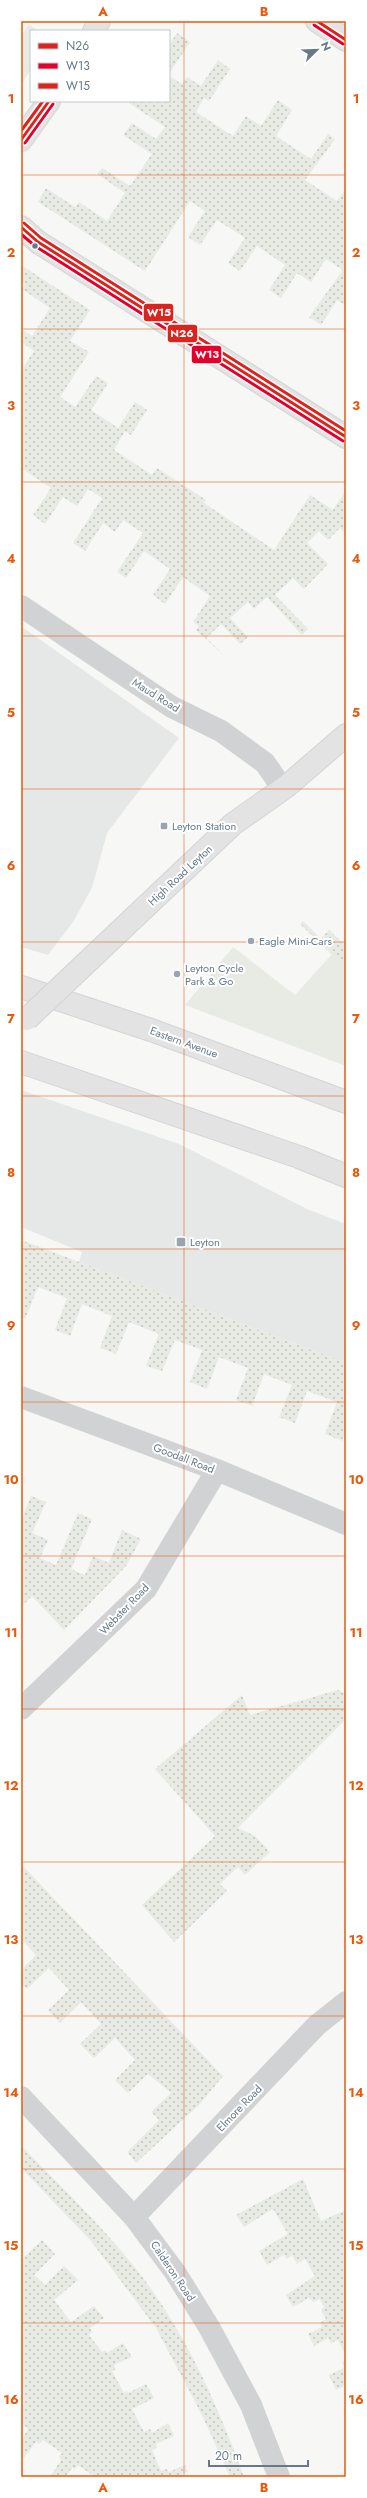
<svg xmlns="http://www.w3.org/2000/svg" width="367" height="2498" viewBox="0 0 367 2498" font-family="Jost,sans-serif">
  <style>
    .built { fill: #e6e7e7 }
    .grass { fill: #e7ebe4 }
    .garden { fill: url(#garden-dots) }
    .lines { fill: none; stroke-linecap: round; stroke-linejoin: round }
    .primary-casing { stroke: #d3d4d5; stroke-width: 24 }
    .highway-casing { stroke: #d2d4d5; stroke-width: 24 }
    .street { stroke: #d1d2d3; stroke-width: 22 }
    .primary { stroke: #e3e3e4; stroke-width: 22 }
    .highway { stroke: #e3e3e4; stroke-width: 22 }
    .primary-bridge-casing { stroke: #d3d4d5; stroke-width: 24; stroke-linecap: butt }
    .primary-bridge { stroke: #e3e3e4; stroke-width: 22 }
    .bus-1-casing { stroke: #fff; stroke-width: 6 }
    .bus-2-casing { stroke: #fff; stroke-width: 6 }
    .bus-3-casing { stroke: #fff; stroke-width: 6 }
    .bus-1 { stroke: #dc241f; stroke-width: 3 }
    .bus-2 { stroke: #e4002b; stroke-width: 3 }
    .bus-3 { stroke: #dc241f; stroke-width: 3 }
    .grid { fill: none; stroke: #e8590c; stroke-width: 1; stroke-opacity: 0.55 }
    .bus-dot { fill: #657989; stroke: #fff; stroke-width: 1.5 }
    .poi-dot { fill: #98a5af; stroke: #fff; stroke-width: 1.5 }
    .labels { text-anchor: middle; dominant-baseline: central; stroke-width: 4; stroke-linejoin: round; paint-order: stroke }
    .street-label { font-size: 11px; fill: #657989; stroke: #fff }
    .poi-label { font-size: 11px; fill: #657989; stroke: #fff; text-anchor: start }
    .line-badge { stroke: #fff; stroke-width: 1.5 }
    .badge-label { font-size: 11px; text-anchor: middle; font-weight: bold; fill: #fff }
    .neatline { fill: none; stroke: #e8590c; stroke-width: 1.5 }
    .grid-label { font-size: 13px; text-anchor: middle; font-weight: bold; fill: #e8590c }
  </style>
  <defs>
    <pattern id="garden-dots" width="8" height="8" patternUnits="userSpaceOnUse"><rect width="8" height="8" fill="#e7ebe4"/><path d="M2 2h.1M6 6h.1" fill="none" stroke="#bfc3bf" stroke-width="1.8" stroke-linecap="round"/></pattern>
  </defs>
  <rect width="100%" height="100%" fill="#f7f7f6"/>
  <path class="built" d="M21 626 179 738 107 833 92 888 73 922 48 955 21 947Z
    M21 1090 179 1144 307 1209 346 1224V1363L79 1262 82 1252 21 1227Z"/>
  <path class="grass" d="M29 24 38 31H31V69L21 85V36Z
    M233 947 295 995 332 954 346 968V1066L185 1005Z"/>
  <path class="garden" d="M177 33 190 42 169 74V45Z
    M218 60 230 69 209 101 204 98 196 112 233 136 246 116 261 126 278 100 292 110 276 136 311 159 328 134 335 139 305 180 337 201 346 188V306L337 300 321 325 309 317 343 270 326 259 311 282 297 273 281 298 269 290 285 265 257 246 240 271 228 263 245 238 217 220 200 245 188 237 205 211 190 201 145 271 38 202 46 188 75 207 79 202 107 221 125 193 97 174 102 168 130 186 152 154 123 135 132 123 156 139 165 127 126 101H169V76L182 84 187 77 201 86Z
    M21 265 90 310 70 341 89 352 60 397 75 407 96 376 108 383 91 410 118 428 135 402 147 410 131 435 125 431 114 450 152 475 157 468 206 500 204 503 274 550 310 495 333 510 346 490V534L340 528 328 540 319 531 307 543 328 564 304 589 293 578 275 595 308 629 302 635 267 597 254 609 248 602 230 618 248 637 240 644 221 624 206 638 226 657 196 630 199 626 193 622 210 596 183 577 165 604 153 595 170 569 144 551 126 578 117 572 143 533 123 520 115 532 103 523 85 551 73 543 102 498 88 489 77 506 63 497 45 524 33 515 51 488 24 470 21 473V371L34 351 21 342V329L32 336 50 308 22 289 25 284 21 281Z
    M303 921 321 939 329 930 346 946V968L300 924Z
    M21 1240 346 1363V1429L342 1441 325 1434 337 1402 307 1391 295 1423 279 1417 292 1385 264 1374 252 1406 236 1400 248 1368 219 1357 207 1389 190 1382 202 1350 175 1340 162 1371 146 1366 159 1334 129 1322 116 1354 100 1348 112 1316 82 1304 70 1336 55 1330 67 1298 38 1287 25 1319 21 1318Z
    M31 1496 46 1502 32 1533 48 1540 40 1558 56 1565 78 1513 92 1519 71 1569 85 1575 93 1556 109 1563 122 1530 141 1539 126 1566 64 1630 32 1596 21 1607V1521Z
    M338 1690 346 1694V1719L238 1828 255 1836 270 1852 245 1875 238 1867 220 1884 227 1891 174 1942 142 1905 215 1836 155 1769 242 1695 250 1715Z
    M21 1864 223 2076 200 2104 136 2163 127 2152 159 2120 151 2112 171 2093 148 2074 128 2093 115 2080 135 2060 115 2038 94 2058 80 2044 101 2024 81 2002 60 2023 48 2010 69 1990 49 1968 27 1989 21 1983V1970L36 1955 21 1939Z
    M21 2145C58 2184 99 2223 133 2265 183 2327 217 2403 244 2477H230L202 2415 156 2328 91 2241 21 2168Z
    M303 2179 321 2221 346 2210V2356L338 2340 331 2343 328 2338 314 2346 308 2334 322 2327 320 2323 326 2319 321 2310 324 2307 320 2299 313 2302 309 2298 293 2307 286 2295 315 2276 305 2259 297 2264 292 2255 287 2259 284 2255 267 2265 259 2251 288 2234 273 2209 244 2227 236 2215Z
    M42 2240 55 2254 34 2275 45 2285 64 2266 78 2280 54 2300 71 2322 94 2306 104 2318 90 2328 92 2332 89 2335 102 2352 105 2350 107 2353 123 2343 132 2357 114 2365 116 2369 112 2371 124 2393 127 2391 128 2393 146 2384 154 2398 132 2409 144 2432 150 2429 152 2433 168 2423 174 2436 156 2444 157 2448 152 2450 161 2471 167 2469 169 2472 185 2465 188 2472 182 2474 183 2477H95L78 2465 75 2469 72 2468 65 2477H50L61 2460 59 2457 62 2453 43 2440 39 2444 36 2442 24 2458 21 2456V2441L28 2429 21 2422V2260Z
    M346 2360V2385L336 2390 329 2375 344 2368 342 2362Z"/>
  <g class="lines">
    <g class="primary-casing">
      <path id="primary" d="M317 21 346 40
        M94 31 99 21
        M21 140 49 101
        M21 227 38 242 346 437
        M84 965 233 824 287 786 346 735"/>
    </g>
    <g class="highway-casing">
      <path id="highway" d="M21 987 151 1030 346 1102
        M21 1062 299 1157 346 1176"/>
    </g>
    <path class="street" d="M21 606 172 707 221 731 265 763 283 789
      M21 1397 217 1470 346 1524
      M21 1709 146 1589 217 1470
      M21 2097 134 2217 175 2272 209 2327 251 2405 279 2477
      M134 2217 317 2025 346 2002"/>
    <use href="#primary" class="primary"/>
    <use href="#highway" class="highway"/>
    <g class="primary-bridge-casing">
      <path id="primary-bridge" d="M27 1019 84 965"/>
    </g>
    <use href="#primary-bridge" class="primary-bridge"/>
    <g class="bus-1-casing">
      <path id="bus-1" d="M317 21 346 40
        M21 140 49 101
        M21 227 38 242 346 437"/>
    </g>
    <g class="bus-2-casing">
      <path id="bus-2" d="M314 25 343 44
        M25 143 53 104
        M21 234 35 246 343 441"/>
    </g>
    <g class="bus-3-casing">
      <path id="bus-3" d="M21 131 43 101
        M24 223 41 238 346 431"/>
    </g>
    <use href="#bus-1" class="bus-1"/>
    <use href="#bus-2" class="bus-2"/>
    <use href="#bus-3" class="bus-3"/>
  </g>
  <path class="grid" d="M184 21V2477M21 175H346M21 329H346M21 482H346M21 636H346M21 789H346M21 942H346M21 1096H346M21 1249H346M21 1402H346M21 1556H346M21 1709H346M21 1862H346M21 2016H346M21 2169H346M21 2323H346"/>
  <circle class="bus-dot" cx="35" cy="246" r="3.5"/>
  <g class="poi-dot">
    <rect x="160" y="822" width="8" height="8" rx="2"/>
    <circle cx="251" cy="941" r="4"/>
    <circle cx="177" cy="974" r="4"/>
    <rect x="176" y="1237" width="10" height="10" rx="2"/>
  </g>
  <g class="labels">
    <g class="street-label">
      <text transform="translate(156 695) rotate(32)">Maud Road</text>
      <text transform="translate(180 875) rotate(-43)">High Road Leyton</text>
      <text transform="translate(184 1042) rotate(20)">Eastern Avenue</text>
      <text transform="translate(184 1458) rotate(21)">Goodall Road</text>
      <text transform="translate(124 1609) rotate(-46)">Webster Road</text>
      <text transform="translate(239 2108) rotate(-46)">Elmore Road</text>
      <text transform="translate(173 2271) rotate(56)">Calderon Road</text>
    </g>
    <g class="poi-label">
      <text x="172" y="826">Leyton Station</text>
      <text x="259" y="941">Eagle Mini-Cars</text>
      <text x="185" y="968">Leyton Cycle<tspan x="185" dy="13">Park &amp; Go</tspan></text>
      <text x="190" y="1242">Leyton</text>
    </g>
  </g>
  <g class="line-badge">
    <rect x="143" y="303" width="31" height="19" rx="4" fill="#dc241f"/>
    <rect x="167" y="324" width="31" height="19" rx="4" fill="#dc241f"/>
    <rect x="191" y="345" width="31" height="19" rx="4" fill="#e4002b"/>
  </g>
  <g class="badge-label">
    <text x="159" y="316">W15</text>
    <text x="182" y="337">N26</text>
    <text x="207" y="358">W13</text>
  </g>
  <rect width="367" height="2498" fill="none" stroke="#ffffff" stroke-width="44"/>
  <rect x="30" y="30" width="140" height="72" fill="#ffffff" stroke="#c1c9d0"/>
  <rect x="38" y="43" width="20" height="6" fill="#dc241f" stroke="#c1c9d0"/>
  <text x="66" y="50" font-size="12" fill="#657989">N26</text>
  <rect x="38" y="63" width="20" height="6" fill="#e4002b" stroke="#c1c9d0"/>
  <text x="66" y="70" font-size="12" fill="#657989">W13</text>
  <rect x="38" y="83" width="20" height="6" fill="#dc241f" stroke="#c1c9d0"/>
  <text x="66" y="90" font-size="12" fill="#657989">W15</text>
  <g transform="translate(317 50) rotate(67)" stroke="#ffffff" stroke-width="3" paint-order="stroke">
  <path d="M0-3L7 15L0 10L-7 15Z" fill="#657989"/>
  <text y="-6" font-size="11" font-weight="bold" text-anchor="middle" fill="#657989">N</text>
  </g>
  <path d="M209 2460v6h99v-6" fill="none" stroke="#657989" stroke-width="2"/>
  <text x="215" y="2460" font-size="12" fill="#657989" stroke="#ffffff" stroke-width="3" paint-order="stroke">20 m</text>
  <rect x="22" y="22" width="323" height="2454" class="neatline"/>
  <g class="grid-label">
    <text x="103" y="16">A</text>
    <text x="264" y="16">B</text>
    <text x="11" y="103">1</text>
    <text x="356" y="103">1</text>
    <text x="11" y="257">2</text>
    <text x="356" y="257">2</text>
    <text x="11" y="410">3</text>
    <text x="356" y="410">3</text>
    <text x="11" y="563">4</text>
    <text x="356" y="563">4</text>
    <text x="11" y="717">5</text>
    <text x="356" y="717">5</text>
    <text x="11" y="870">6</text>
    <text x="356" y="870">6</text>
    <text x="11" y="1023">7</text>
    <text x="356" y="1023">7</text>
    <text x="11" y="1177">8</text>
    <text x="356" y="1177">8</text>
    <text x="11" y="1330">9</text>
    <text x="356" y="1330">9</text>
    <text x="11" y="1484">10</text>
    <text x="356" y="1484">10</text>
    <text x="11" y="1637">11</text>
    <text x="356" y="1637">11</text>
    <text x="11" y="1790">12</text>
    <text x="356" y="1790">12</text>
    <text x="11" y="1944">13</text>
    <text x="356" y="1944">13</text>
    <text x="11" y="2097">14</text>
    <text x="356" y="2097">14</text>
    <text x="11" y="2250">15</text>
    <text x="356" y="2250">15</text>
    <text x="11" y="2404">16</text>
    <text x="356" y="2404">16</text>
    <text x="103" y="2492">A</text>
    <text x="264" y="2492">B</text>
  </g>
</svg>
